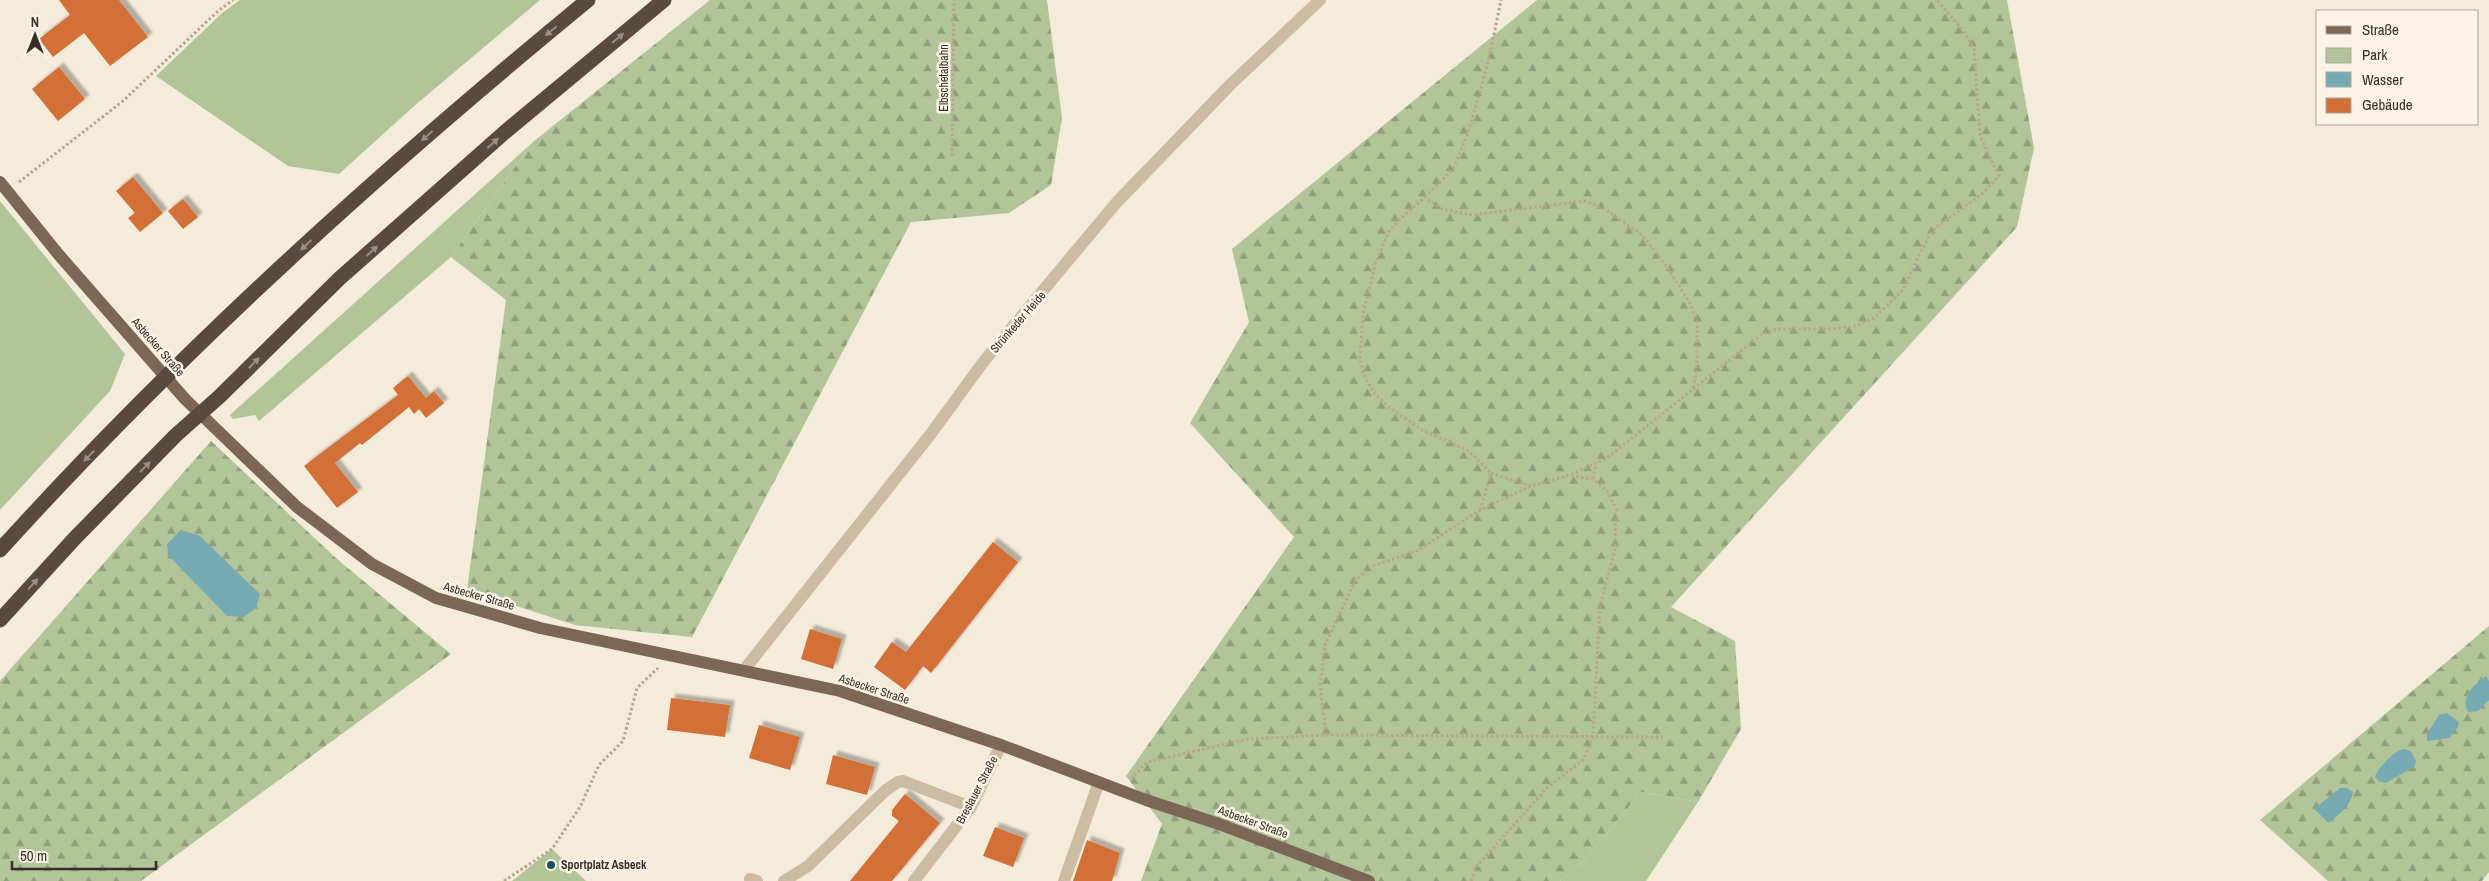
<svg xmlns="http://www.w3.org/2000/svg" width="2489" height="881" viewBox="0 0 2489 881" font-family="'Archivo Narrow',sans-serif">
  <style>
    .green { fill: #b1c598 }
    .forest { fill: url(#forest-firs) }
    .water { fill: #76abb4 }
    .building { fill: #d26f39; filter: url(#shadow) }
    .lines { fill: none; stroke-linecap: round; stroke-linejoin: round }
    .path { stroke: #b9a68e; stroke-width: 3; stroke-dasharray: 2.5 2.5; stroke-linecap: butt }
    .minor { stroke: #cdbca4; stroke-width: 12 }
    .major { stroke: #7c6756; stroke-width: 12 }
    .highway { stroke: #5a493d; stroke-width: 15 }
    .oneway { fill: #9a8d81 }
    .poi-dot { fill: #18525e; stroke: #fbf4e6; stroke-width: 2 }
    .labels { text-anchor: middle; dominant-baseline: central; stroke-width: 5; stroke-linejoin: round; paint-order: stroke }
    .street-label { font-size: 12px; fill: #382e27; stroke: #fbf4e6 }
    .poi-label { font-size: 12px; font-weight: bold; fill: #382e27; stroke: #fbf4e6; text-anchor: start }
  </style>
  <defs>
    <pattern id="forest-firs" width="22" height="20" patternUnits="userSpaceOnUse" patternTransform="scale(1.25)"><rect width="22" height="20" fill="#b1c598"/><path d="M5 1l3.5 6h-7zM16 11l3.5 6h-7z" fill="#91a07c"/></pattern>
    <filter id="shadow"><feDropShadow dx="4.5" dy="-4.5" stdDeviation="1" flood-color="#0004"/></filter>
  </defs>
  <rect width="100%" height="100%" fill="#f4ebda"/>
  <path class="green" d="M240 0H540L413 107 339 174 288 166 156 76 222 13Z
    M533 142 451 257 259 421 255 415 233 419 230 415Z
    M0 201 125 354 110 391 0 510Z
    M1641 792 1698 802 1646 881H1560L1581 864Z
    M552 849 586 881H512Z"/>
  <path class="forest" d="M710 0H1047L1062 118 1051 185 1009 213 911 222 691 639V637L575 625 467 590 506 300 451 257 533 142Z
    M1537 0H2007L2034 148 2017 227 1671 607 1735 641 1741 729 1698 802 1641 792 1581 864 1560 881H1141L1162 824 1126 776 1294 537 1190 423 1249 322 1232 249Z
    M211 441 337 559 451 654 141 881H0V681Z
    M2489 626V872L2482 881H2328L2260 820Z"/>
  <path class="water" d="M181 530 200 536 260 594 256 608 244 617 227 616 168 555 167 544Z
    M2486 676 2489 681V700L2478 711 2468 712C2460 696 2474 685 2486 676Z
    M2447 713 2459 722 2458 727 2449 738 2427 741V734L2439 715Z
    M2403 749 2411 751 2416 761 2415 766 2386 783 2378 781 2375 776C2381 765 2392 753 2403 749Z
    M2340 788H2347L2353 792C2351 806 2339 814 2329 823L2314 809Z"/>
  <path class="building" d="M59 0H119L148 37 110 66 84 33 53 57 39 39 70 15Z
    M59 67 85 99 58 121 32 89Z
    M133 177 163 213 140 232 128 218 135 213 116 191Z
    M183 199 198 217 183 229 168 211Z
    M408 376 426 398 434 391 444 403 426 418 419 409 414 414 409 407 362 445 360 443 335 463 358 492 337 508 304 466 398 395 393 388Z
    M993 542 1018 562 931 673 923 666 905 690 874 667 892 642 906 652Z
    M810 629 842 639 833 669 801 659Z
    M671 698 730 705 725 737 667 730Z
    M759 725 800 737 790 770 749 758Z
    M833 755 875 767 867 795 826 784Z
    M905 794 940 823 892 881H850L899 821 892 816V810Z
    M995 827 1024 838 1013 867 983 856Z
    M1087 840 1120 853 1112 881H1073Z"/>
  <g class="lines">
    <path class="path" d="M952 156 954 0
      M19 182 123 101 218 11 233 0
      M1425 197 1453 169 1468 133 1489 59 1501 0
      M1491 473 1531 486
      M1593 479 1596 463
      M1480 510 1491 473 1469 451 1422 430 1389 407 1375 394 1365 378 1360 360 1363 314 1376 262 1389 231 1400 219 1425 197 1442 209 1471 215 1585 201 1605 209 1642 235 1666 265 1691 305 1697 323V366L1693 389
      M1326 735 1320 686 1325 645 1355 581 1370 567 1417 551 1480 510 1531 486 1570 475 1607 458 1762 334 1777 329H1831L1856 326 1874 318 1903 290 1922 249 1935 228 1982 194 1999 176 1980 136 1974 49 1964 32 1937 0
      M1131 779 1147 762 1248 739 1326 735 1663 737
      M504 881 552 849 580 807 599 765 623 741 637 688 658 668
      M1471 881 1477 866 1547 788 1584 759 1593 736 1600 605 1615 550 1616 509 1607 491 1593 479 1572 476"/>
    <path class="minor" d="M744 670 930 435 984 361 1117 202 1230 85 1320 0
      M750 879 757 881
      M784 881 808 866 886 790 898 782 903 781 971 807
      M914 881 971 807 1001 745
      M1064 881 1099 782"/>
    <path class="major" d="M0 182 59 255 185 399 297 507 372 564 436 598 540 628 840 691 1001 745 1146 800 1219 824 1369 881"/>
    <path class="highway" d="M0 550C180 351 381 170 588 0
      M0 620 75 538 176 435 219 397 340 278 505 132 664 0"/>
  </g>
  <defs><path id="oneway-solid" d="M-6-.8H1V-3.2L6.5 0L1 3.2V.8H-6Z" transform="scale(1.25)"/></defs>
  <g class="oneway">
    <use href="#oneway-solid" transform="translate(551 31) rotate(141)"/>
    <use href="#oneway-solid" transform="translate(618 38) rotate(-40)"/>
    <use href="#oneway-solid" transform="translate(427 136) rotate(139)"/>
    <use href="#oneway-solid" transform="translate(493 143) rotate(-42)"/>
    <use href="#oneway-solid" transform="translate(306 245) rotate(137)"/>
    <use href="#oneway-solid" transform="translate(372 251) rotate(-42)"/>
    <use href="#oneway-solid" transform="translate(254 363) rotate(-44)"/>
    <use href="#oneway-solid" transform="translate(89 456) rotate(134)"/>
    <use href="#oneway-solid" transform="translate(145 467) rotate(-45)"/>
    <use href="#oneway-solid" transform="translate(33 584) rotate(-48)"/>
  </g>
  <circle class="poi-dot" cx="551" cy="865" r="5"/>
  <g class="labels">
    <g class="street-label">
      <text transform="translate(944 78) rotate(-90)">Elbschetalbahn</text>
      <text transform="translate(1018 322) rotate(-49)">Strünkeder Heide</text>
      <text transform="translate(158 347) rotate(49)">Asbecker Straße</text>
      <text transform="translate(479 596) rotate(16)">Asbecker Straße</text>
      <text transform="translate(874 689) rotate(18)">Asbecker Straße</text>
      <text transform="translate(977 790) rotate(-62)">Breslauer Straße</text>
      <text transform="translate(1253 822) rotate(20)">Asbecker Straße</text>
    </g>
    <g class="poi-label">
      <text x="561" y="865">Sportplatz Asbeck</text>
    </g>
  </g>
  <rect x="2316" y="10" width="162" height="115" fill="#fbf4e6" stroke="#ada59a"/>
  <rect x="2326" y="26" width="25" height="8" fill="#7c6756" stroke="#ada59a"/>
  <text x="2362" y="35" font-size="15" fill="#382e27">Straße</text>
  <rect x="2326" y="48" width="25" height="15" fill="#b1c598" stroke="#ada59a"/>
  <text x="2362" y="60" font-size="15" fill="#382e27">Park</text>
  <rect x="2326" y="72" width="25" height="15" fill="#76abb4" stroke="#ada59a"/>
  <text x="2362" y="85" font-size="15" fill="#382e27">Wasser</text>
  <rect x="2326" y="98" width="25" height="15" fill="#d26f39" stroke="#ada59a"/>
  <text x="2362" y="110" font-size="15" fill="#382e27">Gebäude</text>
  <g transform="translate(35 35)" stroke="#fbf4e6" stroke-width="4" paint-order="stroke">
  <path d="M0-4L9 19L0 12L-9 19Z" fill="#382e27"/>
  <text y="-8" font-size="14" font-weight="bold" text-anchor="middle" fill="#382e27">N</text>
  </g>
  <path d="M12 861v8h144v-8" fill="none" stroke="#382e27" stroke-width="2.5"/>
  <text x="20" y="861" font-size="15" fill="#382e27" stroke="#fbf4e6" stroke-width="4" paint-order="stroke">50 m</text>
</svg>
